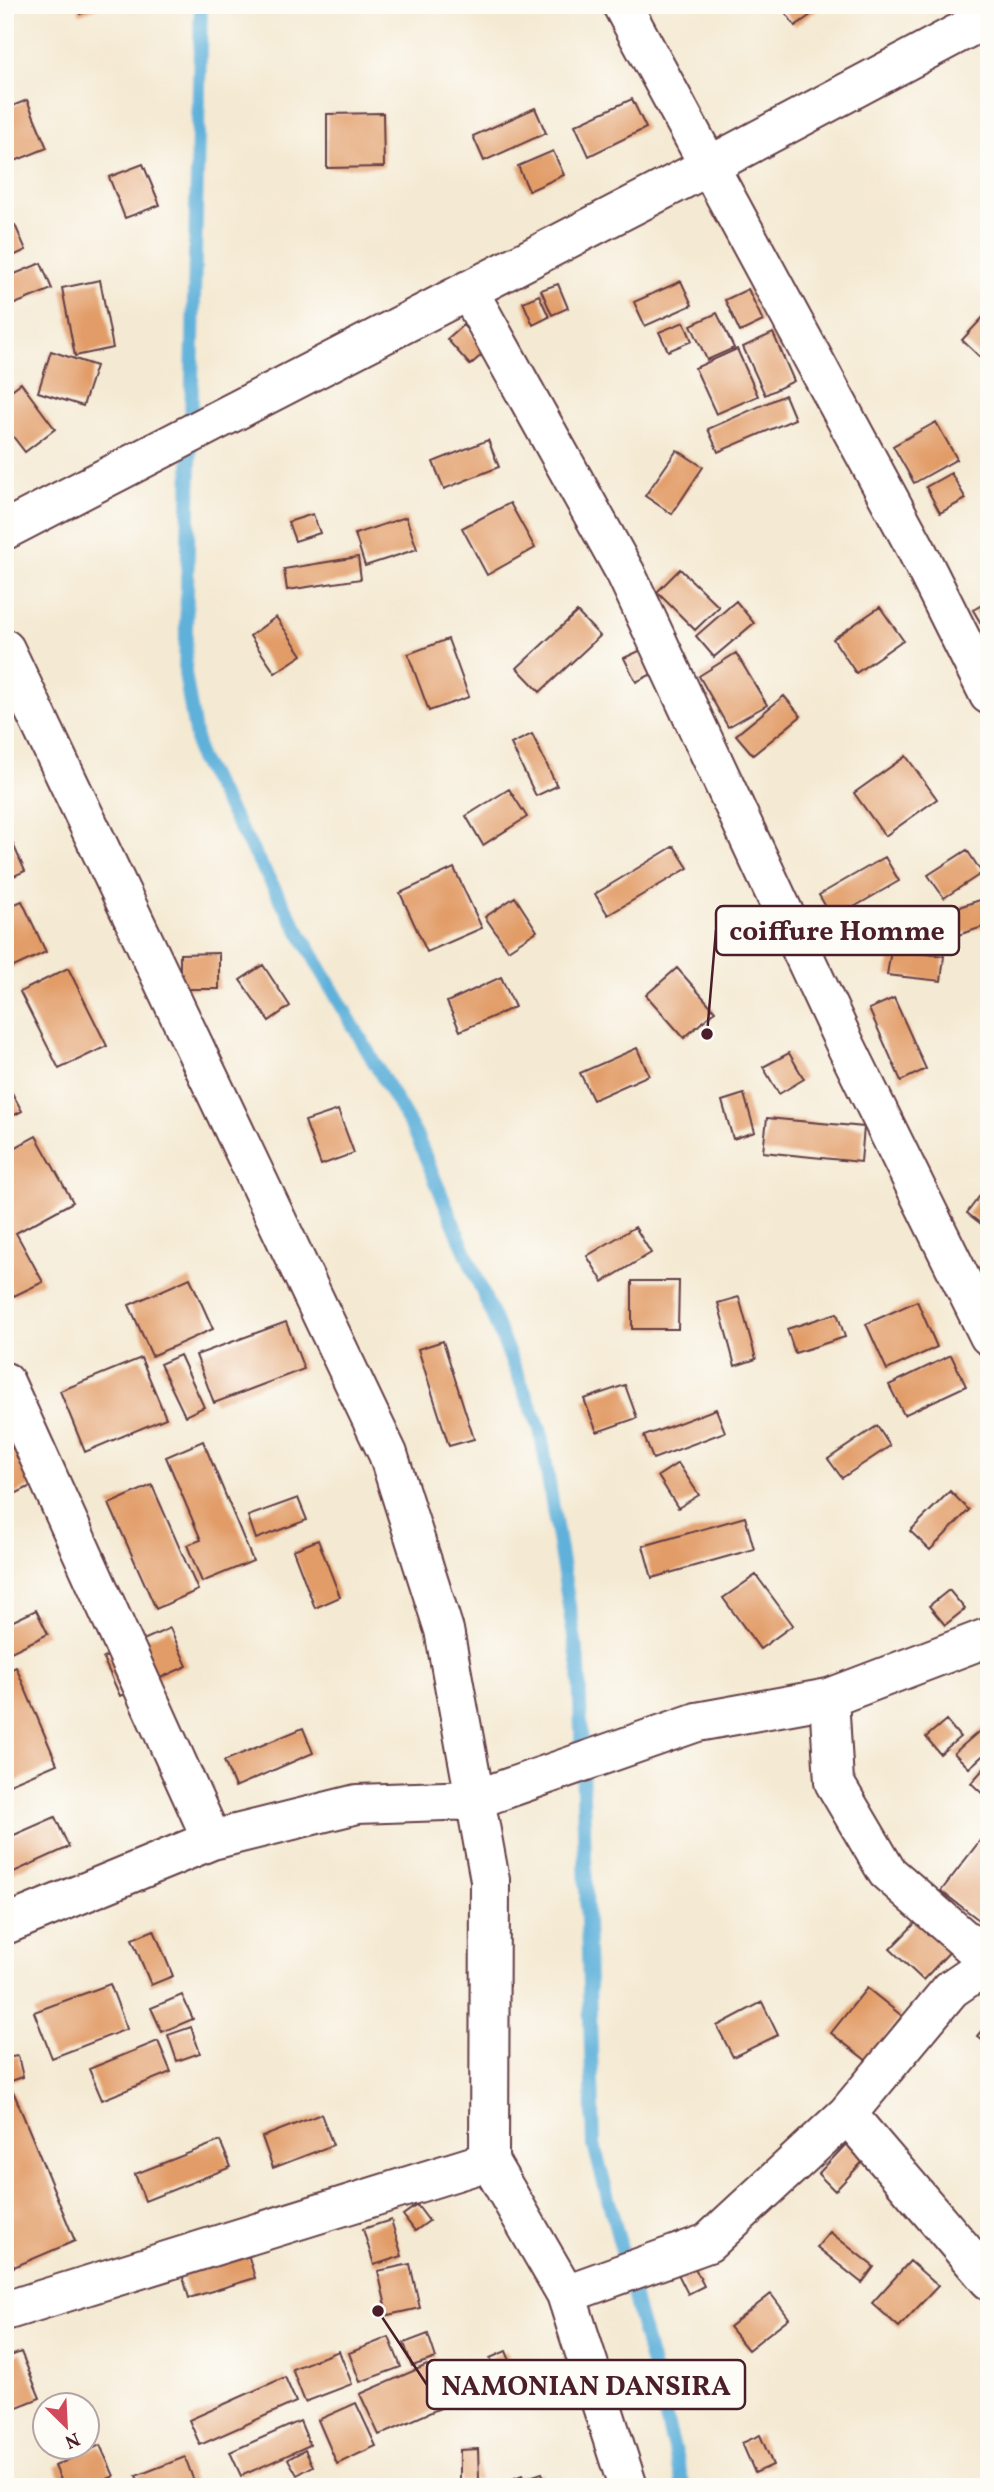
<svg xmlns="http://www.w3.org/2000/svg" width="994" height="2492" viewBox="0 0 994 2492" font-family="Vollkorn,serif">
  <style>
    .lines { fill: none; stroke-linecap: round; stroke-linejoin: round }
    .stream { stroke: #5fb1da; stroke-width: 14 }
    .building { fill: #e29c68 }
    .minor-casing { stroke: #643d44; stroke-width: 42 }
    .minor { stroke: #fff; stroke-width: 38 }
    .leader { fill: none; stroke: #4a1f2b; stroke-width: 2.5 }
    .callout-dot { fill: #4a1f2b; stroke: #fdfcf7; stroke-width: 2.5 }
    .callout { fill: #fdfcf7; stroke: #4a1f2b; stroke-width: 2.5 }
    .callout-label { font-size: 28px; text-anchor: middle; font-weight: bold; fill: #4a1f2b }
  </style>
  <rect width="100%" height="100%" fill="#fdfcf7"/>
  <filter id="ink" filterUnits="userSpaceOnUse"><feTurbulence type="fractalNoise" baseFrequency=".0143" numOctaves="2"/><feDisplacementMap in="SourceGraphic" scale="14" xChannelSelector="R" yChannelSelector="G"/><feConvolveMatrix kernelMatrix="1 2 1 2 8 2 1 2 1" color-interpolation-filters="sRGB"/></filter>
  <filter id="wash" filterUnits="userSpaceOnUse"><feTurbulence type="fractalNoise" baseFrequency=".00686" numOctaves="4" result="noise"/><feDisplacementMap in="SourceGraphic" scale="28" xChannelSelector="R" yChannelSelector="G"/><feGaussianBlur stdDeviation="1.57" result="paint"/><feColorMatrix in="noise" values="0 0 0 0 0 0 0 0 0 0 0 0 0 0 0 0 0 1.4 0 .05"/><feComposite in="paint" operator="in"/></filter>
  <g filter="url(#wash)">
    <rect width="100%" height="100%" fill="#f4e9d2"/>
    <g class="lines">
      <path class="stream" d="M201 5 185 673 199 757 417 1137 540 1428 579 1667 594 2145 684 2487"/>
    </g>
    <g id="blocks">
      <path class="building" d="M77 5H102V6L80 14Z
        M780 5H825L795 26Z
        M632 99 646 128 589 156 575 125Z
        M27 100 47 148 5 165V109Z
        M535 108 546 133 484 161 473 136Z
        M383 113 384 167 327 168V114Z
        M553 151 564 175 529 191 518 166Z
        M143 164 160 205 125 218 109 177Z
        M15 225 26 250 5 260V230Z
        M41 263 52 289 5 308V278Z
        M100 280 113 348 75 356 62 288Z
        M681 281 692 305 645 326 634 302Z
        M558 284 568 308 552 315 541 290Z
        M748 289 763 321 740 332 725 300Z
        M539 295 549 317 533 325 523 302Z
        M717 313 734 348 707 360 691 325Z
        M985 315 989 318V355L983 360 962 340Z
        M684 322 692 341 668 351 659 332Z
        M463 325 486 351 470 365 447 339Z
        M773 333 794 381 765 395 743 347Z
        M737 349 758 396 716 414 695 368Z
        M51 351 96 366 83 406 38 392Z
        M21 383 55 429 25 452 5 426V395Z
        M785 395 795 419 718 452 708 429Z
        M936 422 957 459 914 483 893 446Z
        M488 440 499 467 444 489 433 462Z
        M677 450 703 467 672 514 645 496Z
        M951 473 966 499 940 513 926 487Z
        M510 503 535 548 487 575 462 528Z
        M313 514 320 533 295 541 288 522Z
        M406 517 417 549 365 566 355 534Z
        M358 557 361 579 287 590 284 569Z
        M680 569 719 607 695 630 657 592Z
        M736 601 754 623 714 657 696 636Z
        M989 601V637L973 610Z
        M880 607 903 640 856 673 833 639Z
        M577 612 600 636 540 692 517 668Z
        M276 617 302 655 275 673 250 636Z
        M448 639 469 697 429 711 408 654Z
        M648 647 660 670 636 682 624 658Z
        M736 653 767 705 728 727 699 676Z
        M784 696 801 716 753 755 736 735Z
        M532 734 557 786 536 796 511 744Z
        M906 756 937 799 885 836 854 793Z
        M509 789 527 817 483 845 466 816Z
        M5 826 25 871 5 880Z
        M674 846 688 868 608 915 595 894Z
        M967 850 982 873 944 898 928 875Z
        M885 857 899 881 833 919 819 895Z
        M454 868 482 928 427 952 400 893Z
        M515 897 537 931 508 950 485 917Z
        M989 897V925L952 937 944 912Z
        M22 901 46 952 5 971V908Z
        M891 950 944 956 941 981 887 975Z
        M219 953V989H180V954Z
        M263 965 290 1006 269 1021 240 980Z
        M68 968 107 1046 59 1069 20 992Z
        M677 968 715 1011 684 1038 646 995Z
        M501 977 515 1007 460 1031 447 1002Z
        M894 998 926 1069 901 1081 869 1009Z
        M637 1048 649 1075 593 1100 580 1073Z
        M789 1053 804 1079 779 1094 763 1067Z
        M5 1080 22 1111 5 1120Z
        M744 1094 755 1132 733 1139 722 1101Z
        M338 1110 354 1153 321 1165 305 1121Z
        M767 1118 864 1127 861 1162 763 1152Z
        M36 1136 73 1202 16 1233 43 1282 14 1296 5 1280V1153Z
        M982 1193 989 1198V1230L967 1213Z
        M635 1227 651 1253 603 1282 587 1256Z
        M190 1278 213 1329 152 1356 129 1305Z
        M632 1281H679L678 1329H632Z
        M739 1297 756 1359 735 1366 718 1303Z
        M917 1301 937 1347 887 1370 866 1324Z
        M837 1313 845 1337 795 1353 787 1329Z
        M286 1322 304 1369 214 1403 196 1355Z
        M443 1341 474 1439 449 1446 418 1349Z
        M180 1355 204 1407 185 1416 160 1364Z
        M951 1355 966 1386 904 1415 889 1385Z
        M141 1358 166 1418 85 1452 60 1391Z
        M625 1385 637 1418 597 1432 584 1399Z
        M716 1409 725 1432 653 1459 644 1436Z
        M877 1426 890 1446 842 1478 828 1459Z
        M203 1441 253 1561 202 1582 187 1545 201 1540 166 1457Z
        M16 1446 35 1484 5 1499V1451Z
        M678 1463 699 1495 678 1508 658 1476Z
        M152 1485 198 1590 156 1609 109 1504Z
        M950 1491 969 1510 930 1550 910 1531Z
        M298 1498 307 1520 256 1539 248 1516Z
        M745 1517 754 1549 652 1578 643 1546Z
        M318 1540 340 1597 315 1608 293 1550Z
        M756 1575 793 1625 760 1649 723 1598Z
        M949 1590 965 1609 945 1625 929 1606Z
        M36 1610 48 1634 5 1655V1625Z
        M170 1628 187 1666 120 1696 103 1658Z
        M16 1667 57 1764 5 1786V1672Z
        M946 1720 960 1737 940 1754 926 1737Z
        M984 1727 989 1732V1750L969 1768 954 1753Z
        M303 1728 313 1753 235 1787 224 1761Z
        M986 1766 989 1769V1800L971 1783Z
        M55 1817 69 1847 5 1876V1839Z
        M989 1829V1916L983 1923 941 1891Z
        M925 1913 957 1944 923 1980 890 1949Z
        M154 1930 173 1976 151 1985 132 1939Z
        M110 1984 127 2029 52 2058 34 2012Z
        M867 1988 902 2016 867 2061 831 2033Z
        M182 1995 193 2019 162 2032 151 2008Z
        M762 2002 778 2035 733 2057 717 2026Z
        M989 2022V2046L977 2036Z
        M191 2027 200 2053 177 2061 168 2035Z
        M158 2041 171 2072 102 2100 89 2069Z
        M18 2056 23 2077 5 2083V2058Z
        M13 2091 75 2241 14 2267 5 2245V2094Z
        M321 2114 333 2145 273 2168 262 2137Z
        M220 2141 231 2167 145 2201 135 2174Z
        M849 2141 867 2157 835 2191 818 2174Z
        M417 2205 429 2221 415 2231 403 2215Z
        M391 2220 402 2256 374 2265 363 2229Z
        M830 2232 874 2267 862 2283 817 2247Z
        M246 2247 255 2278 189 2298 180 2267Z
        M910 2261 938 2286 899 2327 872 2303Z
        M410 2264 420 2308 388 2315 378 2271Z
        M694 2266 704 2286 688 2294 678 2274Z
        M771 2294 789 2318 748 2350 729 2327Z
        M428 2334 436 2358 412 2366 404 2343Z
        M389 2337 401 2367 360 2382 349 2353Z
        M339 2351 352 2384 305 2402 292 2369Z
        M506 2351 511 2363 496 2371 490 2358Z
        M21 2352 40 2398 15 2408 5 2384V2358Z
        M427 2365 445 2406 379 2435 360 2394Z
        M285 2377 296 2402 200 2445 189 2420Z
        M356 2403 376 2446 337 2464 318 2420Z
        M300 2421 310 2445 241 2476 230 2452Z
        M760 2435 773 2465 755 2473 742 2443Z
        M100 2445 114 2476 91 2487H64L55 2466Z
        M478 2449 479 2480 460 2481V2450Z
        M305 2450 313 2466 297 2475 288 2459Z
        M185 2457 196 2487H141L136 2476Z
        M542 2473 549 2487H533L530 2477Z
        M522 2475 527 2487H492Z"/>
    </g>
  </g>
  <g filter="url(#ink)">
    <use href="#blocks" fill-opacity="0" stroke="#643d44" stroke-width="2"/>
    <g class="lines">
      <g class="minor-casing">
        <path id="minor" d="M622 5 915 547 989 695
          M468 290 626 574 846 1046 989 1336
          M5 530 709 166 989 17
          M5 649 388 1454 444 1630 490 1880 489 2161 566 2294 628 2487
          M5 1382 212 1840
          M829 1698 834 1782 887 1872 989 1961
          M5 1925 212 1840 357 1804 474 1800 697 1722 829 1698 989 1637
          M847 2114 989 2280
          M566 2294 708 2243 847 2114 951 1989 989 1963
          M5 2311 489 2161"/>
      </g>
      <use href="#minor" class="minor"/>
    </g>
  </g>
  <path class="leader" d="M707 1034L716 930M378 2311L427 2385"/>
  <g class="callout-dot">
    <circle cx="707" cy="1034" r="7"/>
    <circle cx="378" cy="2311" r="7"/>
  </g>
  <g class="callout">
    <rect x="716" y="906" width="243" height="49" rx="7"/>
    <rect x="427" y="2360" width="318" height="49" rx="7"/>
  </g>
  <g class="callout-label">
    <text x="837" y="940">coiffure Homme</text>
    <text x="586" y="2395">NAMONIAN DANSIRA</text>
  </g>
  <rect width="994" height="2492" fill="none" stroke="#fdfcf7" stroke-width="28"/>
  <g transform="translate(66 2426) rotate(156)"><circle r="33" fill="#fdfcf7" stroke="#b5a4a5" stroke-width="2"/>
  <path d="M0-5L12 26L0 18L-12 26Z" fill="#d1495b"/>
  <text y="-10" font-size="19" font-weight="bold" text-anchor="middle" fill="#4a1f2b">N</text>
  </g>
</svg>
